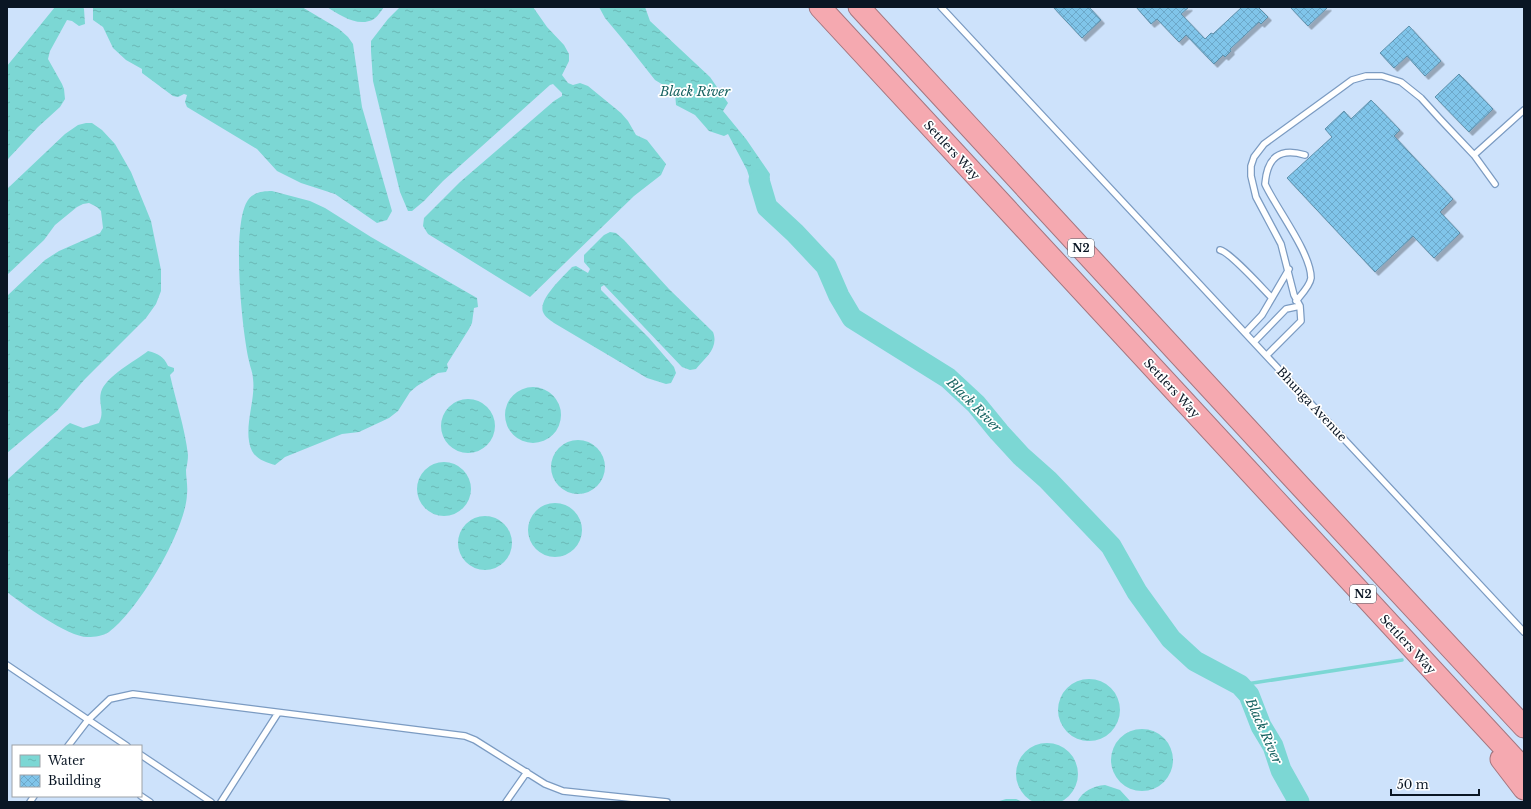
<svg xmlns="http://www.w3.org/2000/svg" width="1531" height="809" viewBox="0 0 1531 809" font-family="'Libre Baskerville',serif">
  <style>
    .water { fill: url(#water-ripples) }
    .lines { fill: none; stroke-linecap: round; stroke-linejoin: round }
    .stream { stroke: #7cd7d4; stroke-width: 3.5 }
    .river { stroke: #7cd7d4; stroke-width: 21 }
    .building { fill: url(#building-cross-hatch); stroke: #5d90ab; filter: url(#shadow) }
    .lane-casing { stroke: #7b9bc2; stroke-width: 8 }
    .highway-casing { stroke: #a3767f; stroke-width: 23 }
    .lane { stroke: #fff; stroke-width: 5.5 }
    .highway { stroke: #f5a9b0; stroke-width: 21 }
    .labels { text-anchor: middle; dominant-baseline: central; stroke-width: 3.5; stroke-linejoin: round; paint-order: stroke }
    .shield { fill: #fff; stroke: #545c66; stroke-width: 1 }
    .shield-label { font-size: 11px; font-weight: bold; fill: #0a1624 }
    .street-label { font-size: 12px; fill: #0a1624; stroke: #fff }
    .water-label { font-size: 13px; font-style: italic; fill: #176361; stroke: #fff }
  </style>
  <defs>
    <pattern id="water-ripples" width="26" height="14" patternUnits="userSpaceOnUse"><rect width="26" height="14" fill="#7cd7d4"/><path d="M2 4q2-2 4 0t4 0M15 11q2-2 4 0t4 0" fill="none" stroke="#6ab8b6"/></pattern>
    <pattern id="building-cross-hatch" width="8" height="8" patternUnits="userSpaceOnUse"><rect width="8" height="8" fill="#80c5ea"/><path d="M0 0l8 8M0 8l8-8" fill="none" stroke="#6da8c9"/></pattern>
    <filter id="shadow"><feDropShadow dx="3.5" dy="3.5" stdDeviation="0" flood-color="#0004"/></filter>
  </defs>
  <rect width="100%" height="100%" fill="#cde2fb"/>
  <path class="water" d="M55 7H83L84 9 85 24 79 26 72 21 67 20 50 51 48 59 62 84 64 89 65 99 60 107 38 127 7 160V66Z
    M93 7H302L339 29 348 37 353 44 362 107 392 211 387 220 377 223 335 194 301 183 277 171 257 149 187 107 185 102 187 95 184 94 178 97 173 96 142 73V69L126 60 113 48 103 27 93 20Z
    M327 7H384C381 11 378 16 374 19 358 28 340 15 327 7Z
    M400 7H533L547 27 564 45 569 54V61L562 75 568 83 573 85 580 83 588 86 621 113 628 121 636 135 647 140 666 164 661 175 634 196 530 297 428 234 423 226 424 218 460 182 554 101 562 96V93L553 84 550 85 443 181 424 201 412 211H408L400 192 373 81 371 51V41L388 19Z
    M599 7H645L650 21 710 77 728 103 723 111 746 139 770 174 767 207 758 204 747 170 728 134 724 136 709 131 695 115 676 105 675 92 655 80 625 42 605 18Z
    M86 123H92L102 130 115 144 131 172 151 221 161 270V291L156 304 146 318 85 379 57 411 7 453V296L45 260 59 251 100 233 103 228 101 211 97 207 89 203 83 204 77 207 55 225 44 240 7 275V189L65 134 78 125Z
    M272 191 310 201 325 208 371 237 477 298 478 307 474 308 472 323 469 329 447 364 448 368 446 372 438 373 417 386 410 392 398 411 389 418 359 432 342 434 285 457 275 465C267 463 256 459 252 451 242 430 256 401 253 379 253 373 250 367 249 361 242 331 231 224 248 200 254 192 263 191 272 191Z
    M610 232 616 233 624 240 669 289 713 332C719 348 706 357 696 369L690 370 682 367 604 285 601 287V290L649 338 674 367 676 373 671 383 666 384 647 378 554 323C550 320 545 317 543 312 538 299 564 276 572 267L576 266 588 273 590 269 584 262V255L604 235Z
    M148 351C159 354 163 356 168 366L174 368V371L170 375C176 402 185 428 188 455 188 460 187 465 186 470 186 478 188 486 187 494 186 530 138 611 109 632 103 636 95 637 88 637 70 638 22 604 7 592V480L66 426 70 423 83 428 99 423C105 411 98 404 101 392 106 376 135 361 148 351Z
    M505 415a28 28 0 1 1 56 0a28 28 0 1 1-56 0Z
    M441 426a27 27 0 1 1 54 0a27 27 0 1 1-54 0Z
    M551 467a27 27 0 1 1 54 0a27 27 0 1 1-54 0Z
    M417 489a27 27 0 1 1 54 0a27 27 0 1 1-54 0Z
    M528 530a27 27 0 1 1 54 0a27 27 0 1 1-54 0Z
    M458 543a27 27 0 1 1 54 0a27 27 0 1 1-54 0Z
    M1058 710a31 31 0 1 1 62 0a31 31 0 1 1-62 0Z
    M1111 760a31 31 0 1 1 62 0a31 31 0 1 1-62 0Z
    M1016 774a31 31 0 1 1 62 0a31 31 0 1 1-62 0Z
    M1105 785 1120 790 1131 802H1077C1083 791 1093 786 1105 785Z
    M1006 799H1016L1023 802H996Z"/>
  <g class="lines">
    <path class="stream" d="M1240 685 1402 660"/>
    <path class="river" d="M759 180 767 207 795 233 826 266 839 296 852 318 948 378 976 404 999 432 1021 456 1048 480 1111 546 1137 592 1171 639 1195 661 1240 685 1249 695 1261 726 1273 746 1281 770 1299 802"/>
  </g>
  <path class="building" d="M1053 7H1089L1101 20 1082 38Z
    M1136 7H1189L1181 14 1205 39 1211 33 1213 34 1242 7H1258L1268 17 1261 24 1259 22 1230 49 1231 51 1225 57 1223 55 1214 64 1186 35 1179 42 1157 19 1151 24Z
    M1290 7H1328L1308 26Z
    M1409 26 1441 61 1425 76 1407 56 1394 68 1380 53Z
    M1459 74 1493 109 1469 132 1435 97Z
    M1371 100 1400 130 1394 136 1453 199 1440 212 1460 233 1434 258 1413 236 1375 272 1287 178 1332 137 1325 129 1344 111 1351 119Z"/>
  <g class="lines">
    <g class="lane-casing">
      <path id="lane" d="M941 7 1524 632
        M1474 155 1524 110
        M1220 250C1230 252 1263 289 1272 298
        M1296 301C1301 295 1310 286 1311 278 1311 253 1276 208 1265 184 1267 158 1279 147 1305 155
        M1245 333 1262 315 1289 269
        M1254 342 1286 309 1300 306
        M1267 355 1301 321 1300 306 1294 295 1281 244 1256 197 1251 176V166L1254 157 1264 144 1337 91 1352 80 1366 76H1382L1401 82 1421 98 1440 119 1474 155 1495 184
        M7 665 127 746
        M68 746 88 720 110 699 133 694 465 736 475 740 545 784 563 791 667 802
        M141 755 211 802
        M141 796 150 802
        M30 802 34 796
        M221 802 278 713
        M506 802 527 772"/>
    </g>
    <g class="highway-casing">
      <path id="highway" d="M820 7 1524 769
        M859 7 1303 489 1524 727
        M1501 759 1524 789"/>
    </g>
    <use href="#lane" class="lane"/>
    <use href="#highway" class="highway"/>
  </g>
  <g class="labels">
    <g class="shield">
      <rect x="1068" y="239" width="26" height="18" rx="3"/>
      <rect x="1350" y="585" width="26" height="18" rx="3"/>
    </g>
    <g class="shield-label">
      <text x="1081" y="248">N2</text>
      <text x="1363" y="594">N2</text>
    </g>
    <g class="street-label">
      <text transform="translate(952 150) rotate(47)">Settlers Way</text>
      <text transform="translate(1172 388) rotate(47)">Settlers Way</text>
      <text transform="translate(1312 404) rotate(47)">Bhunga Avenue</text>
      <text transform="translate(1408 644) rotate(47)">Settlers Way</text>
    </g>
    <g class="water-label">
      <text x="695" y="91">Black River</text>
      <text transform="translate(974 405) rotate(45)">Black River</text>
      <text transform="translate(1264 731) rotate(66)">Black River</text>
    </g>
  </g>
  <rect width="1531" height="809" fill="none" stroke="#0a1624" stroke-width="16"/>
  <rect x="12" y="745" width="130" height="52" fill="#ffffff" stroke="#9da2a7"/>
  <rect x="20" y="755" width="20" height="12" fill="url(#water-ripples)" stroke="#9da2a7"/>
  <text x="48" y="765" font-size="12" fill="#0a1624">Water</text>
  <rect x="20" y="775" width="20" height="12" fill="url(#building-cross-hatch)" stroke="#9da2a7"/>
  <text x="48" y="785" font-size="12" fill="#0a1624">Building</text>
  <path d="M1391 789v6h88v-6" fill="none" stroke="#0a1624" stroke-width="2"/>
  <text x="1397" y="789" font-size="12" fill="#0a1624" stroke="#ffffff" stroke-width="3" paint-order="stroke">50 m</text>
</svg>
